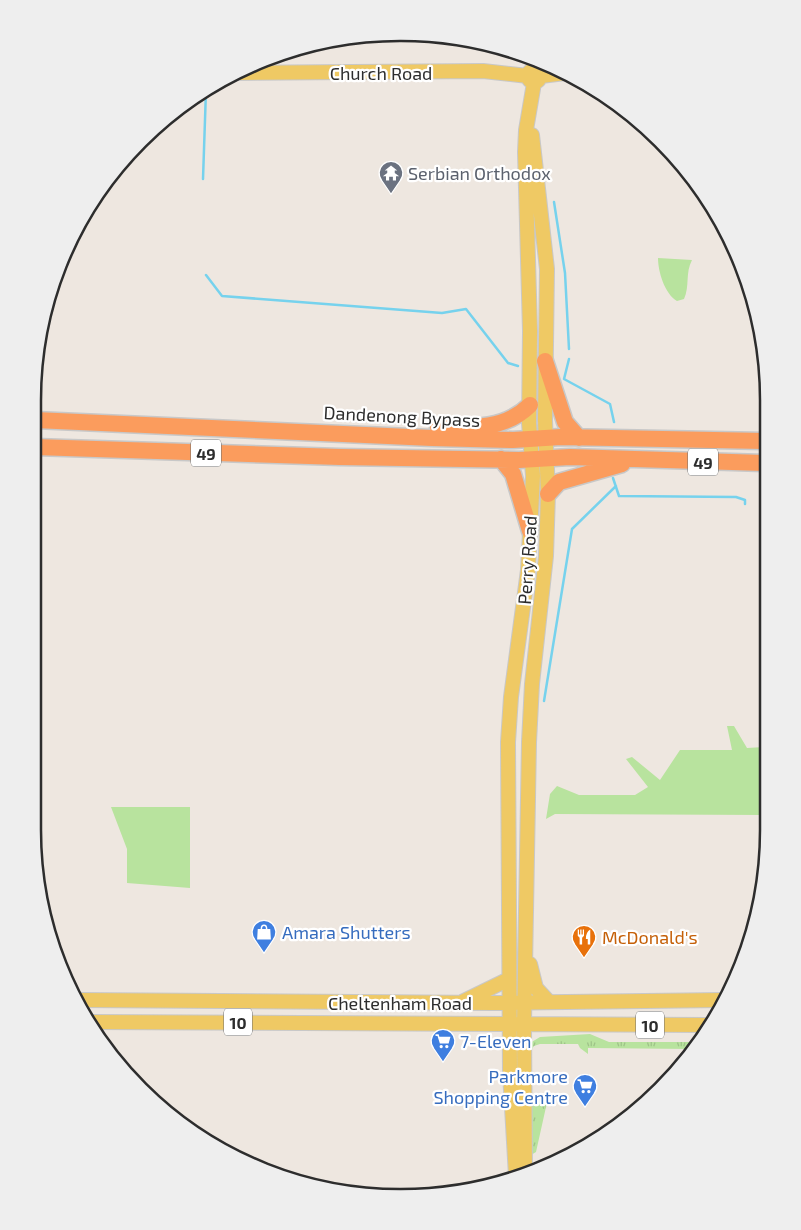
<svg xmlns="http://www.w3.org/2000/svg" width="801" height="1230" viewBox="0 0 801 1230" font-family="'Exo 2',sans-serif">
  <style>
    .grass { fill: url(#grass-tufts) }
    .park { fill: #b8e39e }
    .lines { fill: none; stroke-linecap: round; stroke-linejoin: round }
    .stream { stroke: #76d2ed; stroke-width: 2.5 }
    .major-casing { stroke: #c8c8c8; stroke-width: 16 }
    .highway-casing { stroke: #c8c8c8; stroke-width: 19 }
    .major { stroke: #efc964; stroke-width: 14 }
    .highway { stroke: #fb9c5d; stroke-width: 16 }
    .labels { text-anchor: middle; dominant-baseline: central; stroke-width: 4.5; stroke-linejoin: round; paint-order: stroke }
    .shield { fill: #fff; stroke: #6c6c6c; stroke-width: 1 }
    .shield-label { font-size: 16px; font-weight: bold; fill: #2d2d2d }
    .street-label { font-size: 18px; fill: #2d2d2d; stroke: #fff }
    .worship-label { font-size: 18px; fill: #5b616d; stroke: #fff; text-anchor: start }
    .shop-label { font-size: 18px; fill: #366cbe; stroke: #fff; text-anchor: start }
    .food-label { font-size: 18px; fill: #c56008; stroke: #fff; text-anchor: start }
    .rim { fill: none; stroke: #2d2d2d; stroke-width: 2.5 }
  </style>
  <defs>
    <pattern id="grass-tufts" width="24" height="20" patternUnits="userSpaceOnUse" patternTransform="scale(1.25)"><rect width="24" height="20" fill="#b8e39e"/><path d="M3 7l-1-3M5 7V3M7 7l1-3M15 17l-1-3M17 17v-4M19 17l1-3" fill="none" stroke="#9ec388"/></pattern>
  </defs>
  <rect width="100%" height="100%" fill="#eee7e0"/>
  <path class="grass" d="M590 1034 609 1042H696L691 1049 588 1048V1054L580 1048 578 1044H540L534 1046 530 1052V1043L540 1037Z
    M548 1098 536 1152 531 1155V1103L534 1100Z"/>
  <path class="park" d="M658 258 692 260C685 273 690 286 684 299L677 301C665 294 658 272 658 258Z
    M727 726H734L747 748 766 747V815L555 814 546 819 550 794 557 786 579 795H635L648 787 626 759 632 757 660 780 680 750H732Z
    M111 807H190V888L127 883V849Z"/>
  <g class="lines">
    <path class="stream" d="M203 179 206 90
      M554 202 565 273 569 349
      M206 275 222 296 442 313 466 309 508 363 518 366
      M569 359 564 379 610 404 614 422
      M613 478 619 496 736 497 745 500V504
      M544 701 572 529 616 486"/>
    <g class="major-casing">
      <path id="major" d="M528 76a6 6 0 1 1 12 0a6 6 0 1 1-12 0Z
        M234 73 483 71 528 76
        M541 76 565 73
        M530 964 536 988 548 1001
        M78 1000 493 1003 722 1000
        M464 1001 509 979
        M89 1022C295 1022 501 1025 707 1025
        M525 1172 524 1025 529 742 532 684 546 556 548 494 545 420 547 269 532 135
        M516 1176 510 1073 508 742 511 697 528 570 533 476 529 423 530 331 525 152 526 130 534 83"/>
    </g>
    <g class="highway-casing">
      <path id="highway" d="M545 361 565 422 579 438
        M35 420 432 438 513 440 561 437 767 441
        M438 427C471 428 505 430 530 405
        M35 447 340 457 519 460 570 457 767 463
        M501 459 513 474 530 531
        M548 494 559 482 622 464"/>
    </g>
    <use href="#major" class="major"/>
    <use href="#highway" class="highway"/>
  </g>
  <defs>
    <g id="temple-pin" transform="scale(1.25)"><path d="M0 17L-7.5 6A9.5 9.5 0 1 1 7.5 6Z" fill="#6b7280" stroke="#fff"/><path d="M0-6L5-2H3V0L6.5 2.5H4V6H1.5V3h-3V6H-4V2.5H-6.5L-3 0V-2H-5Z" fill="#fff"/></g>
    <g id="shop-pin" transform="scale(1.25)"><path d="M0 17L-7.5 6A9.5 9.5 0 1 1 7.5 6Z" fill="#3f7fe0" stroke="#fff"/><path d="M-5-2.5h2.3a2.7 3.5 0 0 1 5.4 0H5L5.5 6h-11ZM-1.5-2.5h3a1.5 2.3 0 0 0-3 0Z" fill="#fff"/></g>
    <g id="restaurant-pin" transform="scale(1.25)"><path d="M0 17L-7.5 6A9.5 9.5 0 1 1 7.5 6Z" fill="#e8710a" stroke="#fff"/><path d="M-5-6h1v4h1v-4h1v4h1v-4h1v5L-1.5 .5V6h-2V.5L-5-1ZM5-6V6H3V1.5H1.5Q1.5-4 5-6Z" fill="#fff"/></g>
    <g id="supermarket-pin" transform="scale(1.25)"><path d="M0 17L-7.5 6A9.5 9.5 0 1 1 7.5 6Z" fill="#3f7fe0" stroke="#fff"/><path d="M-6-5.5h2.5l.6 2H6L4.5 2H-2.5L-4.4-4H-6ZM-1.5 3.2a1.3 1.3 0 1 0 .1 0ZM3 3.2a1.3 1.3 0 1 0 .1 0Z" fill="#fff"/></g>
  </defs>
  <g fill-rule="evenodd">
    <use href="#temple-pin" x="391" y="173"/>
    <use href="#shop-pin" x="264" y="932"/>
    <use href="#restaurant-pin" x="584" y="937"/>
    <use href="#supermarket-pin" x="443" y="1041"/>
    <use href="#supermarket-pin" x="585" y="1086"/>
  </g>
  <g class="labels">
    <g class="shield">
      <rect x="191" y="439.5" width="30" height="27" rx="4"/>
      <rect x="688" y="448.5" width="30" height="27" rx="4"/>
      <rect x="224" y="1008.5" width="28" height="27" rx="4"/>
      <rect x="636" y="1011.5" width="28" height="27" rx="4"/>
    </g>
    <g class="shield-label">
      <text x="206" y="453">49</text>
      <text x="703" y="462">49</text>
      <text x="238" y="1022">10</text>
      <text x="650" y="1025">10</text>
    </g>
    <g class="street-label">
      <text x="381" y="73">Church Road</text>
      <text transform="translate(402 416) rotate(3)">Dandenong Bypass</text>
      <text transform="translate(527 560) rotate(-86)">Perry Road</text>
      <text x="400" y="1003">Cheltenham Road</text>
    </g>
    <g class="worship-label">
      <text x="408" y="173">Serbian Orthodox</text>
    </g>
    <g class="shop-label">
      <text x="282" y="932">Amara Shutters</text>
      <text x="460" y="1041">7-Eleven</text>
      <text x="568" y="1076" text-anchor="end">Parkmore<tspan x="568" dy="21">Shopping Centre</tspan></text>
    </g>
    <g class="food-label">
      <text x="602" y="937">McDonald's</text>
    </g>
  </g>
  <path d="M0 0H801V1230H0ZM400 41H401A359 359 0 0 1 760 400V830A359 359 0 0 1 401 1189H400A359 359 0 0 1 41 830V400A359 359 0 0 1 400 41Z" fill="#eee" fill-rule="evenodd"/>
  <path class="rim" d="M400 41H401A359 359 0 0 1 760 400V830A359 359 0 0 1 401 1189H400A359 359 0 0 1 41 830V400A359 359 0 0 1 400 41Z"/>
</svg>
